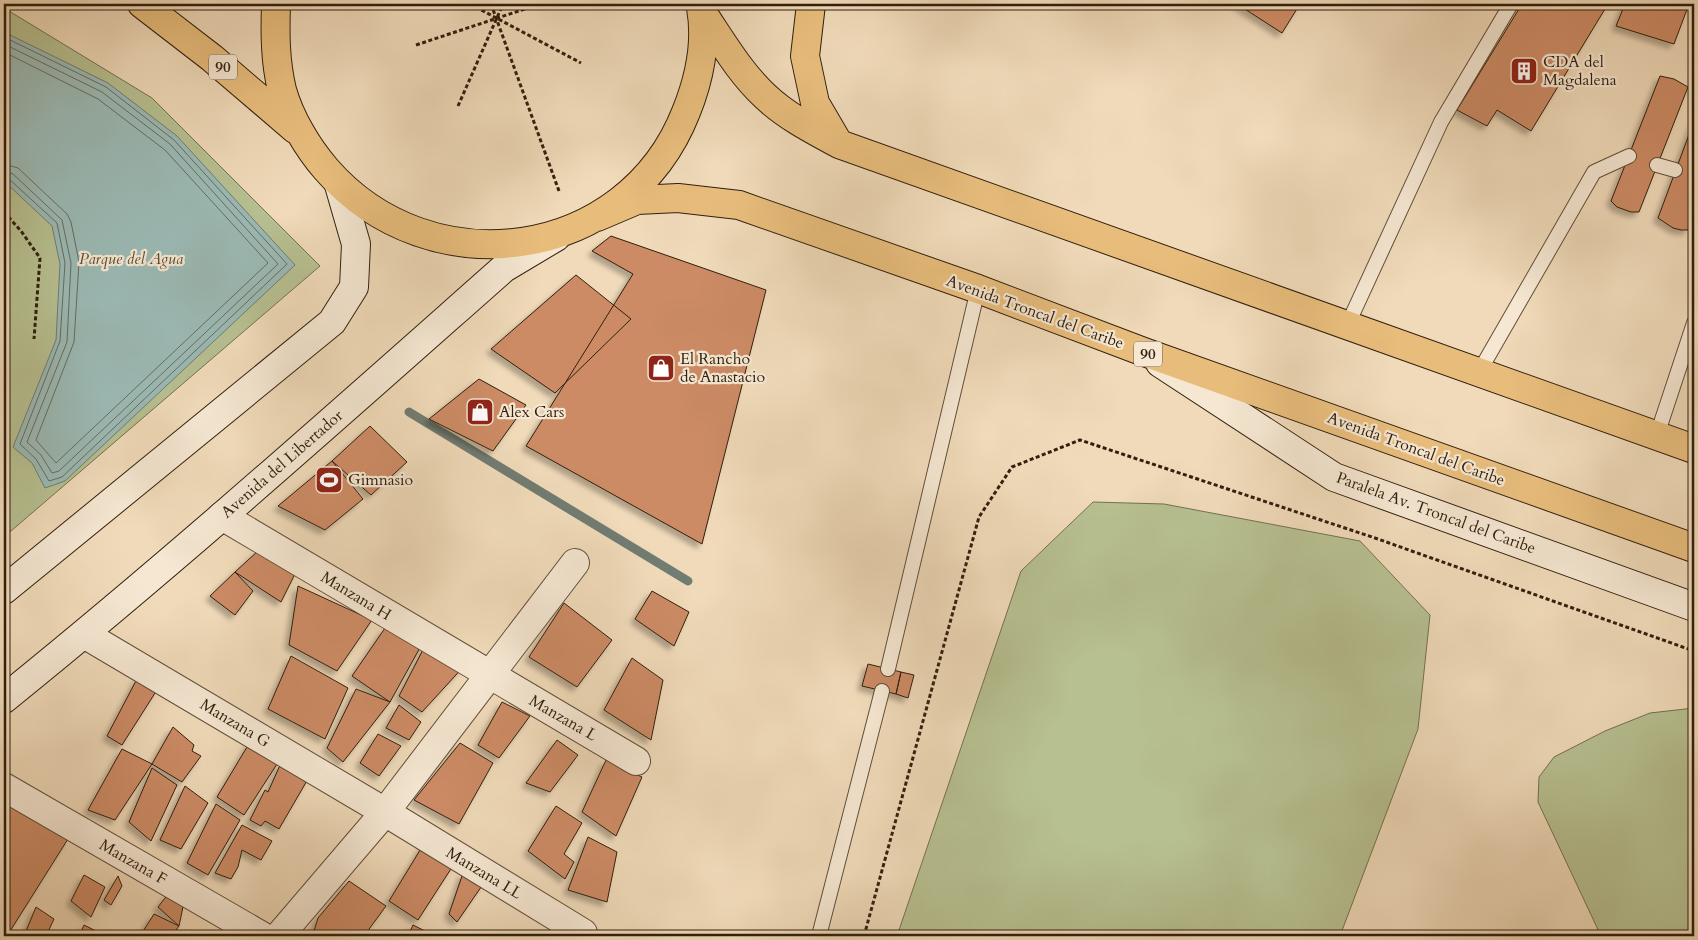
<svg xmlns="http://www.w3.org/2000/svg" width="1698" height="940" viewBox="0 0 1698 940" font-family="Cardo,serif">
  <style>
    .green { fill: #b7c091; stroke: #747050 }
    .water { fill: #9bbab5; stroke: #717c72 }
    .lines { fill: none; stroke-linecap: round; stroke-linejoin: round }
    .shore { stroke: #666c62; stroke-width: 1 }
    .stream { stroke: #717c72; stroke-width: 9 }
    .building { fill: #cc8b65; stroke: #311f0e; filter: url(#shadow) }
    .lane-casing { stroke: #614e39; stroke-width: 16 }
    .street-casing { stroke: #614e39; stroke-width: 30 }
    .secondary-casing { stroke: #311f0e; stroke-width: 30 }
    .highway-casing { stroke: #311f0e; stroke-width: 30 }
    .path { stroke: #311f0e; stroke-width: 3; stroke-dasharray: 4 2.5; stroke-linecap: butt }
    .lane { stroke: #f5e7d2; stroke-width: 14 }
    .street { stroke: #f5e7d2; stroke-width: 28 }
    .secondary { stroke: #f5e7d2; stroke-width: 28 }
    .highway { stroke: #e8bd7c; stroke-width: 28 }
    .labels { text-anchor: middle; dominant-baseline: central; stroke-width: 4.5; stroke-linejoin: round; paint-order: stroke }
    .shield { fill: #f5e7d2; stroke: #6c5b49; stroke-width: 1 }
    .shield-label { font-size: 15px; font-weight: bold; fill: #311f0e }
    .poi-label { font-size: 16px; fill: #311f0e; stroke: #f5e7d2; text-anchor: start }
    .park-label { font-size: 16px; font-style: italic; fill: #594f35; stroke: #f5e7d2 }
    .street-label { font-size: 16px; fill: #311f0e; stroke: #f5e7d2 }
  </style>
  <defs>
    <filter id="shadow"><feDropShadow dx="-4.5" dy="4.5" stdDeviation="2.5" flood-color="#0004"/></filter>
  </defs>
  <rect width="100%" height="100%" fill="#f0dab9"/>
  <filter id="stains"><feTurbulence type="fractalNoise" baseFrequency=".004" numOctaves="4"/><feColorMatrix values="0 0 0 0 .2 0 0 0 0 .09 0 0 0 0 .02 0 0 0 .5 -.17"/></filter>
  <radialGradient id="worn" r=".72"><stop offset=".6" stop-color="#630" stop-opacity="0"/><stop offset="1" stop-color="#630" stop-opacity=".3"/></radialGradient>
  <path class="green" d="M4 8 152 98 320 266 4 537Z
    M1093 502 1164 504 1360 541 1430 615 1418 729 1340 936H897L1021 571Z
    M1694 708V936H1601L1538 802 1539 777 1554 757 1605 731 1650 713Z"/>
  <path class="water" d="M4 32 108 83 177 136 295 265 65 481 45 488 32 463 13 447 56 340 60 264 52 226 4 181Z"/>
  <g class="lines">
    <path class="shore" d="M4 37 106 87 174 140 287 264 62 477 49 481 36 459 20 444 60 341 65 263 57 223 9 179 4 177
      M4 44 102 92 170 144 278 264 59 471 52 473 41 455 27 442 67 342 71 263 62 220 13 174 4 171
      M4 52 98 99 165 150 268 263 56 463 36 440 74 342 79 262 71 222 67 214 18 168 4 164"/>
    <path class="stream" d="M409 412 688 581"/>
  </g>
  <path class="building" d="M1237 4H1300L1282 33Z
    M1522 4H1608L1531 131 1497 110 1487 126 1457 110Z
    M1625 4H1689L1674 44 1616 26Z
    M1660 76 1674 79 1688 87 1639 212H1631L1617 207 1611 201Z
    M1694 121V213L1688 230H1681L1673 228 1658 218Z
    M611 236 766 290 702 544 526 446 633 274 592 251Z
    M576 275 631 319 555 393 491 349Z
    M479 379 526 405 493 451 429 419Z
    M370 426 407 462 371 495 332 461Z
    M332 461 363 499 325 530 278 506Z
    M259 550 295 574 281 602 235 572Z
    M235 572 253 591 235 615 210 596Z
    M298 586 372 620 337 671 289 645Z
    M652 591 689 612 674 646 635 619Z
    M564 603 612 640 577 687 529 657Z
    M385 628 422 644 390 702 352 676Z
    M426 644 466 664 422 712 399 696Z
    M291 656 348 688 325 739 268 709Z
    M632 658 663 680 651 740 604 710Z
    M868 664 901 672 896 694 862 686Z
    M901 672 914 675 908 698 896 694Z
    M138 677 157 690 122 745 107 736Z
    M356 689 390 702 343 762 327 748Z
    M502 702 530 716 499 758 478 745Z
    M399 705 421 722 409 740 386 728Z
    M173 727 194 745 192 751 201 756 182 782 152 764Z
    M378 734 401 746 379 776 360 763Z
    M557 740 578 755 550 792 526 783Z
    M250 742 279 761 244 815 217 797Z
    M460 743 493 763 459 824 414 800Z
    M122 749 152 764 115 820 88 810Z
    M606 760 642 777 616 836 582 812Z
    M281 763 308 779 279 829 265 821 261 826 250 820 265 790 268 792Z
    M152 768 177 785 151 841 129 822Z
    M185 786 208 803 181 849 160 840Z
    M4 800 68 839 7 936H4Z
    M216 804 240 820 208 875 187 863Z
    M556 806 582 823 564 854 574 862 565 879 528 851Z
    M242 825 272 841 261 860 242 850 238 867 231 879 215 873Z
    M588 837 617 852 607 902 568 890Z
    M425 842 456 861 418 920 389 901Z
    M463 873 486 880 457 922 449 914Z
    M84 875 105 887 91 917 71 901Z
    M118 876 122 886 111 905 104 900Z
    M349 881 386 906 364 936H322L314 931 318 918Z
    M169 893 183 907 179 926 158 907Z
    M36 907 54 919 46 936H24Z
    M154 914 179 926 172 936H140Z
    M84 925 104 935 79 936Z
    M413 925 435 936H408Z
    M184 930 195 936H181Z"/>
  <g class="lines">
    <g class="lane-casing">
      <path id="lane" d="M1657 165 1675 170
        M1347 326 1441 122 1511 4
        M1479 372 1594 172 1629 156
        M1657 435 1694 323
        M888 669 978 289
        M819 936 882 691"/>
    </g>
    <g class="street-casing">
      <path id="street" d="M222 516 636 761
        M84 634 385 812 583 933
        M4 787 262 936
        M279 936 385 812 575 563"/>
    </g>
    <g class="secondary-casing">
      <path id="secondary" d="M1160 363 1334 477 1694 607
        M4 590 332 322 354 287 356 244 339 185
        M4 699C175 561 339 414 504 268L556 237"/>
    </g>
    <g class="highway-casing">
      <path id="highway" d="M142 4 212 58 295 129
        M276 4C275 33 275 61 282 90 290 118 307 147 326 169 430 289 627 262 686 112 699 80 707 42 701 8
        M811 4 805 56 815 103 839 144
        M702 12C721 40 740 73 765 96 786 116 813 130 839 144L1694 449
        M597 217 637 200 678 198 739 205 978 289 1144 352 1694 548"/>
    </g>
    <path class="path" d="M470 4 581 63
      M491 4 559 191
      M416 45 540 4
      M458 106 503 4
      M4 212 21 231 40 258 34 339
      M864 936 979 517 1012 467 1080 440 1375 538 1694 651"/>
    <use href="#lane" class="lane"/>
    <use href="#street" class="street"/>
    <use href="#secondary" class="secondary"/>
    <use href="#highway" class="highway"/>
  </g>
  <defs>
    <g id="building-square" transform="scale(1.4375)"><rect x="-9" y="-9" width="18" height="18" rx="4" fill="#8f2418" stroke="#f5e7d2"/><path d="M-4-6H4V6H1V3H-1V6H-4ZM-2.5-4.3h1.7v1.8h-1.7ZM.8-4.3h1.7v1.8H.8ZM-2.5-1h1.7V.8h-1.7ZM.8-1h1.7V.8H.8Z" fill="#fff"/></g>
    <g id="shop-square" transform="scale(1.4375)"><rect x="-9" y="-9" width="18" height="18" rx="4" fill="#8f2418" stroke="#f5e7d2"/><path d="M-5-2.5h2.3a2.7 3.5 0 0 1 5.4 0H5L5.5 6h-11ZM-1.5-2.5h3a1.5 2.3 0 0 0-3 0Z" fill="#fff"/></g>
    <g id="stadium-square" transform="scale(1.4375)"><rect x="-9" y="-9" width="18" height="18" rx="4" fill="#8f2418" stroke="#f5e7d2"/><path d="M0-5a6.5 5 0 1 0 0 10a6.5 5 0 1 0 0-10ZM-3.5-1.8h7v3.6h-7Z" fill="#fff"/></g>
  </defs>
  <g fill-rule="evenodd">
    <use href="#building-square" x="1524" y="71"/>
    <use href="#shop-square" x="661" y="368"/>
    <use href="#shop-square" x="480" y="412"/>
    <use href="#stadium-square" x="329" y="480"/>
  </g>
  <g class="labels">
    <g class="shield">
      <rect x="209" y="54.5" width="28" height="25" rx="4"/>
      <rect x="1134" y="341.5" width="28" height="25" rx="4"/>
    </g>
    <g class="shield-label">
      <text x="223" y="67">90</text>
      <text x="1148" y="354">90</text>
    </g>
    <g class="poi-label">
      <text x="1543" y="62">CDA del<tspan x="1543" dy="18">Magdalena</tspan></text>
      <text x="680" y="359">El Rancho<tspan x="680" dy="18">de Anastacio</tspan></text>
      <text x="499" y="412">Alex Cars</text>
      <text x="348" y="480">Gimnasio</text>
    </g>
    <g class="park-label">
      <text x="131" y="259">Parque del Agua</text>
    </g>
    <g class="street-label">
      <text transform="translate(1035 312) rotate(20)">Avenida Troncal del Caribe</text>
      <text transform="translate(1416 449) rotate(20)">Avenida Troncal del Caribe</text>
      <text transform="translate(282 464) rotate(-41)">Avenida del Libertador</text>
      <text transform="translate(1436 513) rotate(20)">Paralela Av. Troncal del Caribe</text>
      <text transform="translate(356 596) rotate(31)">Manzana H</text>
      <text transform="translate(563 718) rotate(30)">Manzana L</text>
      <text transform="translate(235 723) rotate(31)">Manzana G</text>
      <text transform="translate(133 862) rotate(30)">Manzana F</text>
      <text transform="translate(484 873) rotate(31)">Manzana LL</text>
    </g>
  </g>
  <rect width="1698" height="940" fill="none" stroke="#f0dab9" stroke-width="20"/>
  <rect x="5" y="5" width="1688" height="930" fill="none" stroke="#311f0e" stroke-width="2.5"/>
  <rect x="10" y="10" width="1678" height="920" fill="none" stroke="#311f0e"/>
  <rect width="100%" height="100%" filter="url(#stains)"/>
  <rect width="100%" height="100%" fill="url(#worn)"/>
</svg>
